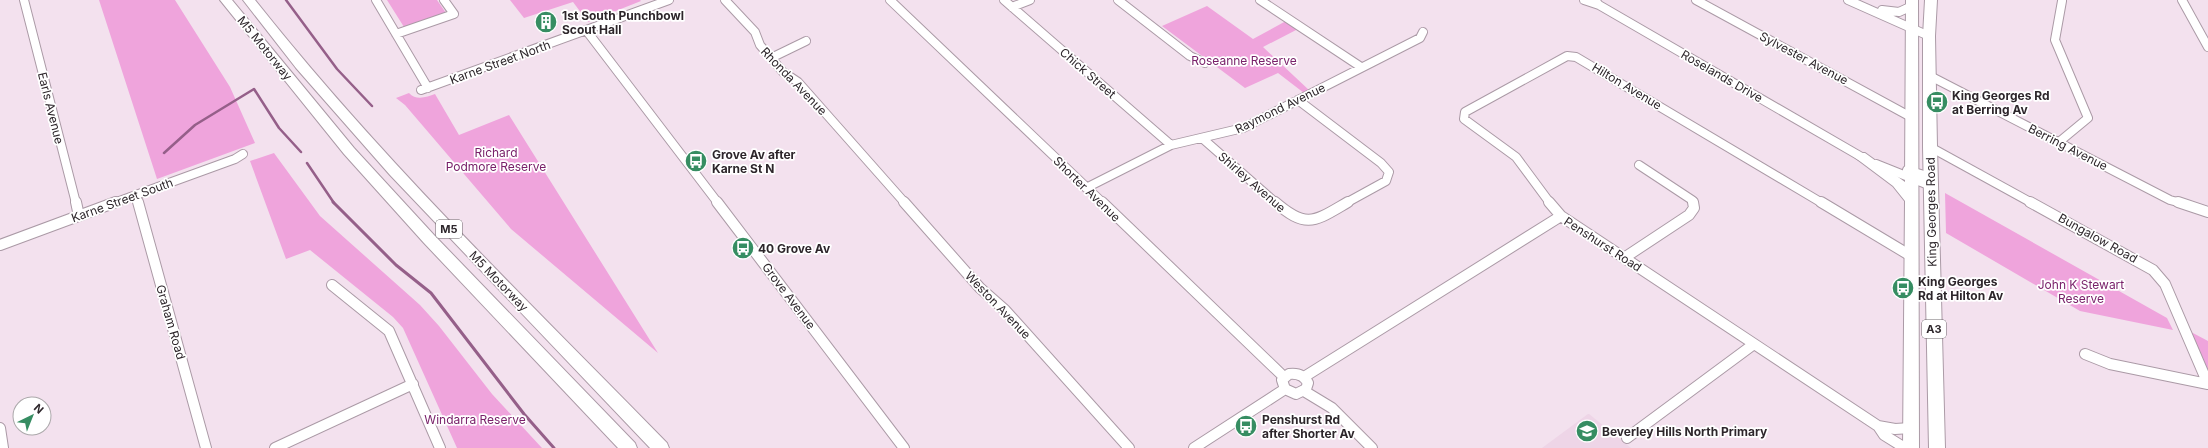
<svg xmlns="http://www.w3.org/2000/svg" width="2208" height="448" viewBox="0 0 2208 448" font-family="Inter,sans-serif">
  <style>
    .built { fill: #eed5e7 }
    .green { fill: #efa4dc }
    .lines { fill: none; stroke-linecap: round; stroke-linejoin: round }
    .stream-far1 { stroke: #955f89; stroke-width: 2.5 }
    .stream { stroke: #955f89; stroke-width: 3 }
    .minor-far1-casing { stroke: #ab9aa6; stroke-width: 10 }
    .minor-casing { stroke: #ab9aa6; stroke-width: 12 }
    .highway-casing { stroke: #ab9aa6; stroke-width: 2 }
    .minor-far1 { stroke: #fff; stroke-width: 8 }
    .minor { stroke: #fff; stroke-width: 10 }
    .highway { fill: #fff; fill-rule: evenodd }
    .labels { text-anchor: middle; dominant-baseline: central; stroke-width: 3.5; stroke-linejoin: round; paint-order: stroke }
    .shield { fill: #fff; stroke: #6c676b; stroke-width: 1 }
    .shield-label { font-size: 11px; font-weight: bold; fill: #2d262b }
    .poi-label { font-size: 12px; font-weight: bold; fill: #2d262b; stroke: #fff; text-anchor: start }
    .street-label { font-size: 12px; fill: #2d262b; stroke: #fff }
    .park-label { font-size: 12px; fill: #79216a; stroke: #fff }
  </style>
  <rect width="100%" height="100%" fill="#f3e1ee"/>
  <path class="built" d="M1589 414 1631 448H1542L1588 414Z"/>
  <path class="green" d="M99 0H175L230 87 255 143 157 179Z
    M387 0H437L446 13 404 27Z
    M510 0H640L641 1 588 22 573 2 524 18Z
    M1207 6 1253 39 1286 21 1298 29 1263 47 1310 91 1304 93 1278 73 1245 88 1162 26Z
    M409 93C416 101 427 97 435 94L459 135 509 115 658 353 511 229 405 105 396 98Z
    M274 153 320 216 420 305 439 326 492 394 542 448H457L403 328 393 317 310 250 286 259 250 161Z
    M1945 193 2167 318 2173 330 2080 311 1946 233Z
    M2191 332 2208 341V371Z"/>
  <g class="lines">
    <path class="stream-far1" d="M286 0 337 69 372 106
      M164 153 195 125 254 89 279 128 301 152
      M307 163 334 203"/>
    <path class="stream" d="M333 202 396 265 431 293 524 414 554 448"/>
    <g class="minor-far1-casing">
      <path id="minor-far1" d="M24 0 76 203
        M376 0 428 88
        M725 0 755 32 760 45 783 72 798 82 905 203
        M890 0 1103 203
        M1004 0 1171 145
        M1118 0 1190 56 1205 63
        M1260 0 1361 67
        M1584 0 1599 5
        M1595 0 1599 5 1865 159
        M1696 0 1911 117
        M1848 0 1929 36
        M2182 0 2208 47
        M1012 7 1030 0
        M1882 10 1899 12 1912 6
        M586 30 718 203
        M396 34 454 14 444 0
        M771 58 806 41
        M1930 76 2170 200 2181 203
        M421 90 669 0
        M1298 100 1381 163 1389 172 1386 181 1346 203
        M1202 138 1276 203
        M2059 142 2088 118 2055 40 2062 1
        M1930 147 2032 203
        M1876 164 1931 186
        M1639 165 1692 200 1693 203
        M1907 170 1931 177
        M1086 188 1171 145 1243 128 1420 38 1423 32
        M136 196 138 203
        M114 203 235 159 243 154
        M1550 203 1516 157 1464 119 1465 112 1567 56 1576 57 1822 203"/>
    </g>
    <g class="minor-casing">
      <path id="minor" d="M76 202 79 216
        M138 202 206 448
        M717 202 904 448
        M904 202 980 288 1005 310 1129 448
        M1102 202 1284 377
        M1275 202C1307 230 1315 221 1348 202
        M1549 202 1561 216 1878 426 1884 435 1905 448
        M1821 202 1911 256
        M2030 202 2153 270 2165 284 2208 384
        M2178 202 2208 212
        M0 245 116 202
        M1624 258 1689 215 1694 208 1693 202
        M332 285 389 331 440 448
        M2085 354 2110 364 2208 384
        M1289 374C1297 373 1304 375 1308 383L1306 389 1296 394 1285 389 1282 380Z
        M1304 377 1561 216
        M1304 391 1332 408 1372 448
        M1878 426 1895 429 1911 428
        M0 428 3 448
        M1627 438 1754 344
        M275 448 413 384
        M1194 448 1285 389"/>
    </g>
    <g class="highway-casing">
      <path id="highway" d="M220 0H232L354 148 434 235 635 443 637 448H618L424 243 344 154Z
        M243 0H255C380 158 526 299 667 443L669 448H650L390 175 296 68Z
        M1906 0H1918L1919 448H1903L1905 201 1893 186 1853 156 1855 153H1865L1905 182Z
        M1925 0H1937L1935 36 1937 147 1945 448H1929L1923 147V36Z"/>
    </g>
    <use href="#minor-far1" class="minor-far1"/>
    <use href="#minor" class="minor"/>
    <use href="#highway" class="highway"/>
  </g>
  <defs>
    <g id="building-disc" transform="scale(1.15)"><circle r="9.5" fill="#368d62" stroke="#fff"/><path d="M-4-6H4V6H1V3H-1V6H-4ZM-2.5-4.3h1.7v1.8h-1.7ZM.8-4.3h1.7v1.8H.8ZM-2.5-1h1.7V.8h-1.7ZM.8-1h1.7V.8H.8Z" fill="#fff"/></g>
    <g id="bus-disc" transform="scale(1.15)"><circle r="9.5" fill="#368d62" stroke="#fff"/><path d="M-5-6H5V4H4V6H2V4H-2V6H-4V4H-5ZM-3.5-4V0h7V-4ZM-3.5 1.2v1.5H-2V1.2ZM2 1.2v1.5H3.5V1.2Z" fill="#fff"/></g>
    <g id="school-disc" transform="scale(1.15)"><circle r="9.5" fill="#368d62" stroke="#fff"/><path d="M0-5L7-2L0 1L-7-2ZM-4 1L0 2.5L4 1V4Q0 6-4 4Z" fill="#fff"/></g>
  </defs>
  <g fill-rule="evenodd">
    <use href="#building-disc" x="546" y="22"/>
    <use href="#bus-disc" x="1937" y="102"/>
    <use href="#bus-disc" x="696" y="161"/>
    <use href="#bus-disc" x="743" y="248"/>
    <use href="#bus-disc" x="1903" y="288"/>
    <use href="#bus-disc" x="1246" y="426"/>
    <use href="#school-disc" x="1587" y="431"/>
  </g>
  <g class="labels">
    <g class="shield">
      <rect x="436" y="220" width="26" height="18" rx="3"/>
      <rect x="1922" y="320" width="24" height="18" rx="3"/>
    </g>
    <g class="shield-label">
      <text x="449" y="229">M5</text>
      <text x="1934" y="329">A3</text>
    </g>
    <g class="poi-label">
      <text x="562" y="15">1st South Punchbowl<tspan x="562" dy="14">Scout Hall</tspan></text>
      <text x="1952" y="95">King Georges Rd<tspan x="1952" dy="14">at Berring Av</tspan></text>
      <text x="712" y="154">Grove Av after<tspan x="712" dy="14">Karne St N</tspan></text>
      <text x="758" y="248">40 Grove Av</text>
      <text x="1918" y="281">King Georges<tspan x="1918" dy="14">Rd at Hilton Av</tspan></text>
      <text x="1262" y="419">Penshurst Rd<tspan x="1262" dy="14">after Shorter Av</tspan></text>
      <text x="1602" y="431">Beverley Hills North Primary</text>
    </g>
    <g class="street-label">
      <text transform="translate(265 48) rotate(51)">M5 Motorway</text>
      <text transform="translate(1804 58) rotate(28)">Sylvester Avenue</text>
      <text transform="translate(500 62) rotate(-20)">Karne Street North</text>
      <text transform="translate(1088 73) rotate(41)">Chick Street</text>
      <text transform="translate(1722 76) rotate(30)">Roselands Drive</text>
      <text transform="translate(794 81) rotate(46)">Rhonda Avenue</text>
      <text transform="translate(1627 86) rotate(31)">Hilton Avenue</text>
      <text transform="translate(51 108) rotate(76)">Earls Avenue</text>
      <text transform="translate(1280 108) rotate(-26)">Raymond Avenue</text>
      <text transform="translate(2068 147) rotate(27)">Berring Avenue</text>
      <text transform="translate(1252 182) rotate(41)">Shirley Avenue</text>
      <text transform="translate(1087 189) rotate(44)">Shorter Avenue</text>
      <text transform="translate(122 200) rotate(-20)">Karne Street South</text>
      <text transform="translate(1931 212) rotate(-91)">King Georges Road</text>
      <text transform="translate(2098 238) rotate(29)">Bungalow Road</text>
      <text transform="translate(1603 244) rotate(33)">Penshurst Road</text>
      <text transform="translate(499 281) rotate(46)">M5 Motorway</text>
      <text transform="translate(789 296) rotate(53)">Grove Avenue</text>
      <text transform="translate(998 305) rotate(46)">Weston Avenue</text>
      <text transform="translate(171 322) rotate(74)">Graham Road</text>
    </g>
    <g class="park-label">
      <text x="1244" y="60">Roseanne Reserve</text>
      <text x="496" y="152">Richard<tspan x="496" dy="14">Podmore Reserve</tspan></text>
      <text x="2081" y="284">John K Stewart<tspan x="2081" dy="14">Reserve</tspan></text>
      <text x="475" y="419">Windarra Reserve</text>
    </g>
  </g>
  <g transform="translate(32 416) rotate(43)"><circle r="19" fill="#ffffff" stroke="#aba8aa"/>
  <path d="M0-3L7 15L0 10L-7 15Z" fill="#368d62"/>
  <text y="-6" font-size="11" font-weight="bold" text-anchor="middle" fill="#2d262b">N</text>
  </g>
</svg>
